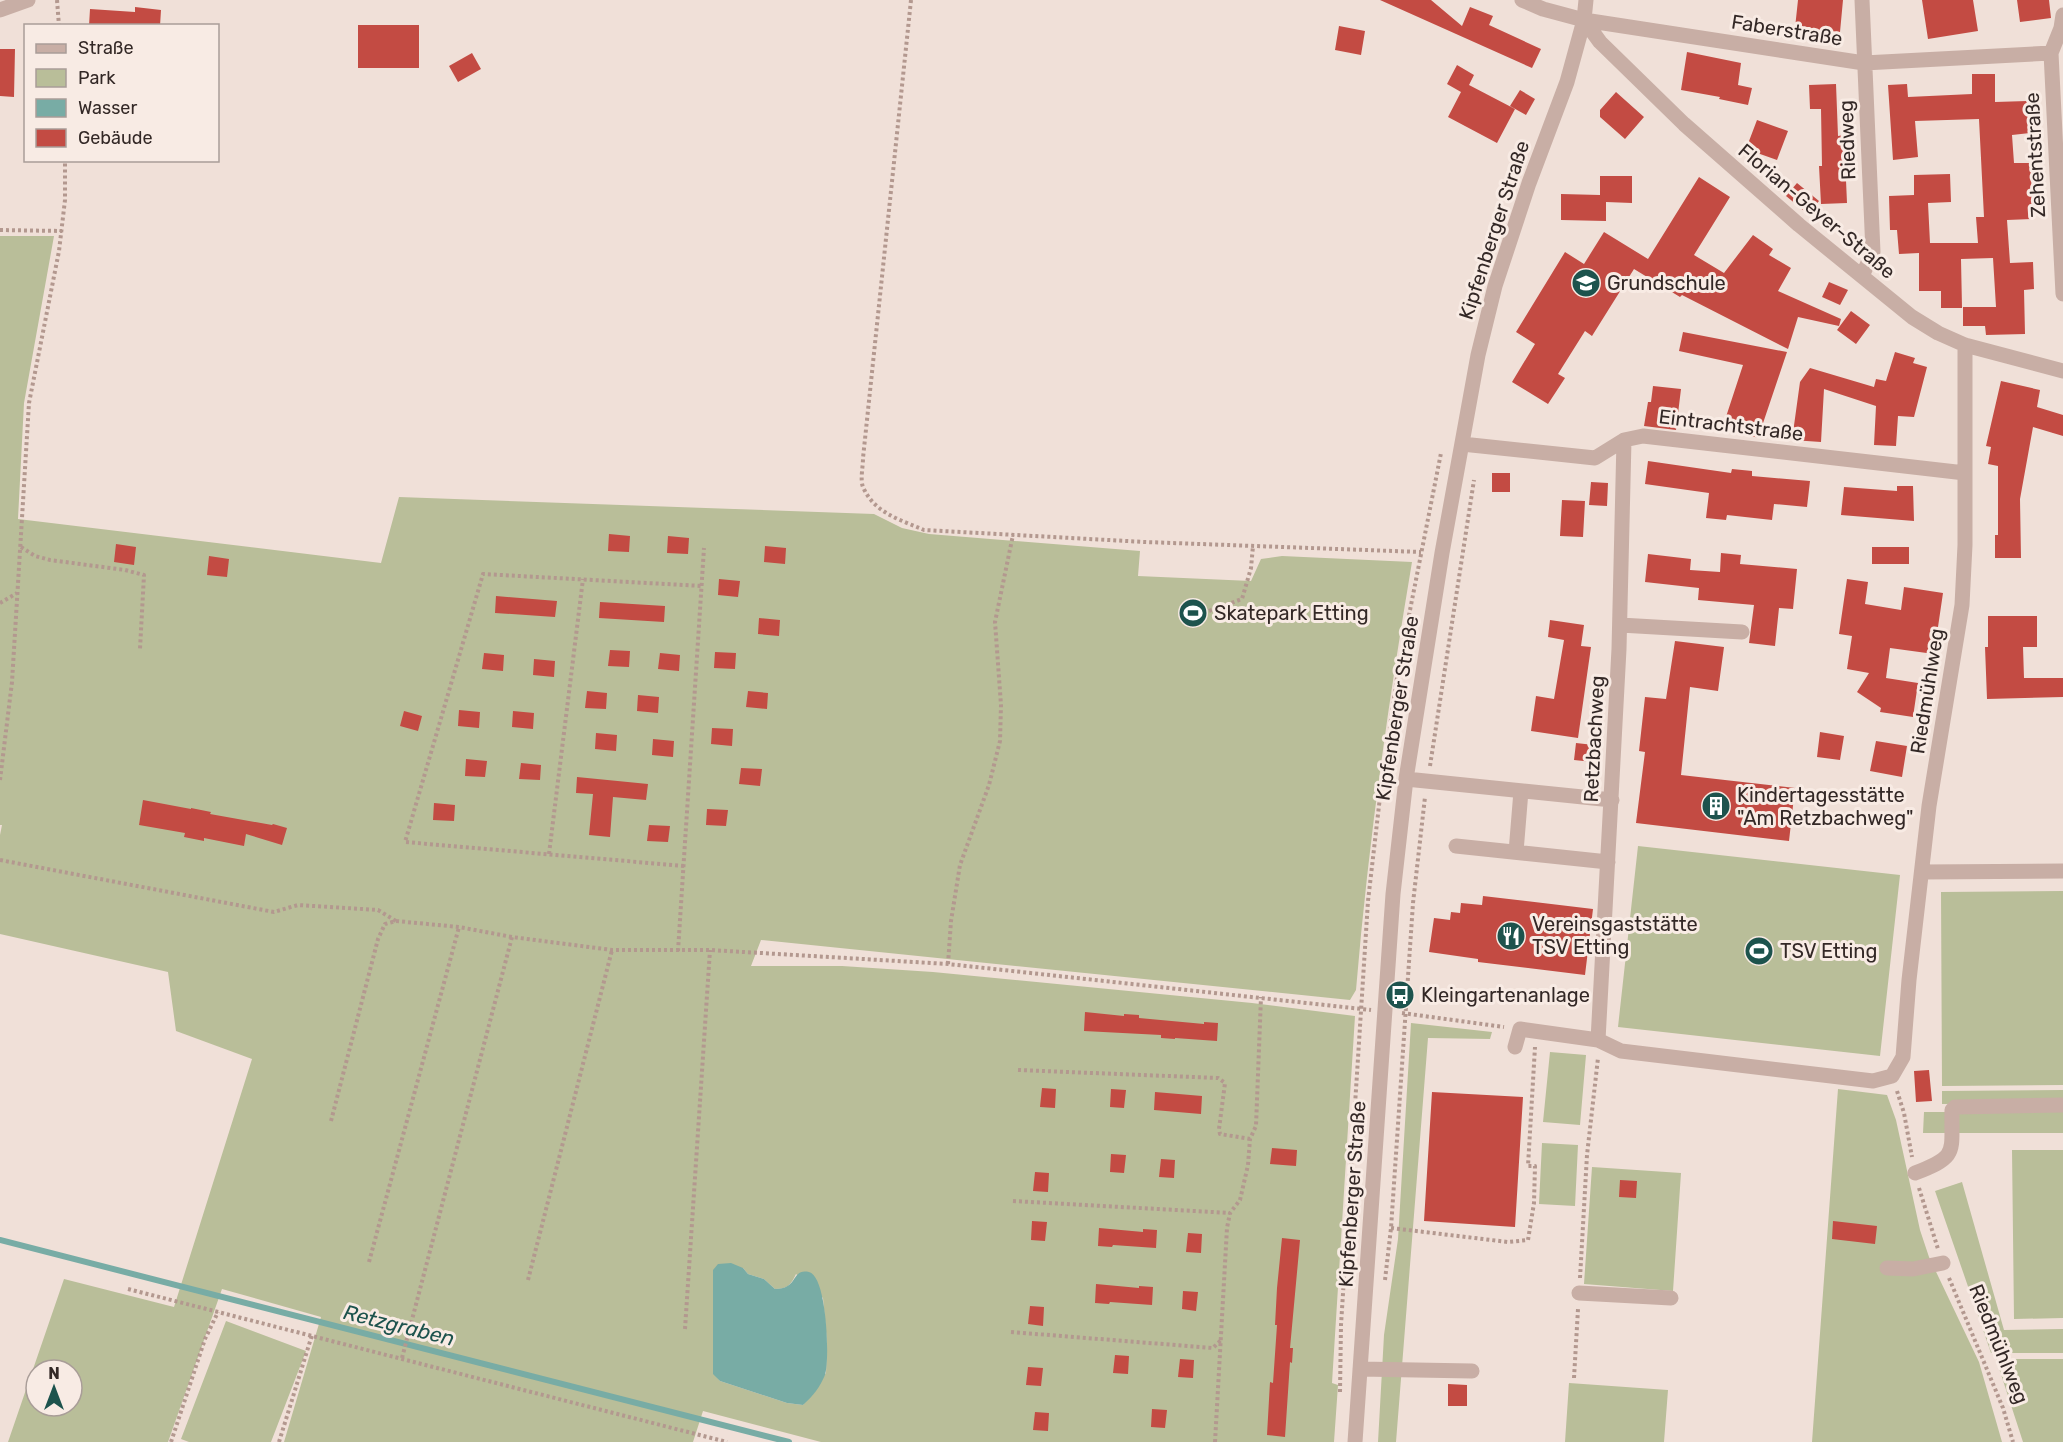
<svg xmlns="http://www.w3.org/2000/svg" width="2063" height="1442" viewBox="0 0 2063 1442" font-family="Rubik,sans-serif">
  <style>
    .green { fill: #b9be99; fill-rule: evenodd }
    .water { fill: #78aca5 }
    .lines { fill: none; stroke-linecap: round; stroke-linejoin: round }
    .stream { stroke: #78aca5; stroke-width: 6 }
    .building { fill: #c34b43 }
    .path { stroke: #b3988f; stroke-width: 4; stroke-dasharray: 3 3; stroke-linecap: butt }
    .minor { stroke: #c8aea5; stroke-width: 15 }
    .labels { text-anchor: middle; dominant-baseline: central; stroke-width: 6; stroke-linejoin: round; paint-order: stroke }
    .street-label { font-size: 20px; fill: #332826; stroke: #f8ebe4 }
    .poi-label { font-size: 20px; fill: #332826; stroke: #f8ebe4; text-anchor: start }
    .water-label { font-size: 21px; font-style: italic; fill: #1d534d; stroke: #f8ebe4 }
  </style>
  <rect width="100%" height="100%" fill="#f0e0d8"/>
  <path class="green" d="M0 236H54L24 403 18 519 381 563 399 497 874 514 902 528 929 534 1140 551 1138 576 1251 581 1261 559 1282 556 1412 562C1388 704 1368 846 1356 990L1350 1000 761 940 751 966H842L933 972 1252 1003 1355 1016 1332 1383 1338 1385 1334 1442H821L703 1411 693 1442H284L321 1317 222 1289 168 1442H8L64 1279 174 1307 252 1059 176 1031 168 972 0 934V835L2 825H0ZM743 1268 748 1274 764 1279 775 1289C787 1289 791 1285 796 1274L823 1298 827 1342 826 1373 803 1405 787 1403 720 1381 714 1374ZM36 1370H72V1406H36Z
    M1638 846 1900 875 1880 1056 1618 1027Z
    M2063 891V1085L1942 1086 1941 892Z
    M1411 1023 1492 1032 1490 1039 1428 1038 1396 1442H1378L1384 1335 1398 1239Z
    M1550 1052 1586 1055 1580 1125 1543 1122Z
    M1838 1089 1887 1095 1896 1120 1920 1230 1929 1257 1979 1362 2002 1442H1812Z
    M2063 1090V1103L1942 1104V1091Z
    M1924 1112H2063V1133H1923Z
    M1542 1143 1578 1145 1575 1206 1539 1204Z
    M2012 1150H2063V1318L2014 1319Z
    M1592 1167 1681 1173 1673 1291 1584 1284Z
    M1962 1182 2004 1330 2063 1329V1353H1991L1935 1191Z
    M226 1321 306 1351 271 1442H189L181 1439Z
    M1996 1359H2063V1442H2023Z
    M1569 1383 1668 1390 1664 1442H1565Z"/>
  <path class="water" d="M731 1263 743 1268 748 1274 764 1279 775 1289C799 1289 791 1268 809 1272 827 1276 830 1360 825 1375 820 1387 813 1396 803 1405L787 1403 720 1381 713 1374V1270L718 1264Z"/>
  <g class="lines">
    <path class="stream" d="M0 1240 789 1442"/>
  </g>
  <path class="building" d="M1380 0H1431L1462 26 1470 7 1493 16 1489 25 1541 49 1532 68Z
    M1798 0H1843L1840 32 1795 28Z
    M1922 0H1973L1978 31 1928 39Z
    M2017 0H2049L2051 18 2020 22Z
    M135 7 161 10 160 26H89L90 9 135 12Z
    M358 25H419V68H358Z
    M1339 26 1365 31 1361 55 1335 50Z
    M0 49H15L14 97 0 96Z
    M1687 52 1741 63 1738 85 1752 88 1748 105 1719 99 1720 97 1681 90Z
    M472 53 481 69 458 82 449 66Z
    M1457 65 1474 75 1469 85 1515 109 1497 143 1448 117 1461 92 1447 84Z
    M1972 74H1995V102L2027 101 2030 133 2012 135 2014 163H2031L2032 219 2007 220 2010 263 2033 262 2034 289 2024 290 2025 334 1986 335 1985 326H1963V307H1996L1993 258 1961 259 1962 308H1941V291H1919V253L1899 254 1897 230H1890L1889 196 1914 195V175L1950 174 1951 202 1928 203 1930 243H1978L1976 217H1984L1979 119 1915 121 1918 157 1893 160 1888 85 1907 84 1908 97 1972 94Z
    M1836 84 1838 136 1844 135 1847 203 1821 204 1819 166H1822L1821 109H1810L1809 85Z
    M1520 90 1535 99 1526 115 1510 106Z
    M1616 92 1644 117 1625 139 1600 117V110Z
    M1757 120 1788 131 1777 160 1746 149Z
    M1600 176H1632V203L1606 202V221L1561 220V194L1600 195Z
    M1699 177 1730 197 1694 255 1724 273 1753 235 1773 249 1769 255 1791 268 1778 291 1841 319 1839 326 1798 317 1788 349 1682 295 1680 297 1634 269 1592 336 1585 331 1558 374 1565 378 1548 404 1512 382 1535 344 1516 332 1565 252 1584 264 1604 232 1648 259Z
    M1797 183 1819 201 1808 214 1786 196Z
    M1829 282 1848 290 1840 305 1822 297Z
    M1851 311 1870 325 1856 344 1837 330Z
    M1683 332 1787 352 1758 438 1723 426 1743 365 1679 351Z
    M1895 352 1915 358 1913 363 1927 367 1914 417 1898 416 1896 446 1874 445 1876 406 1824 389 1821 442 1792 440 1800 382 1810 368 1874 387 1876 379 1886 381Z
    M2001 381 2040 390 2037 407 2063 415V436L2033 427 2020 499 2021 558H1995V535H1998V466L1988 464 1991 447 1986 446Z
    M1653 386 1681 389 1676 430 1644 426 1648 402H1651Z
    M1648 461 1731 473 1732 469 1752 471V476L1810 481 1807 507 1774 504 1772 520 1727 515 1726 520 1706 518 1709 493 1645 484Z
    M1492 473H1510V492H1492Z
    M1591 482 1608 483 1607 506 1589 505Z
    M1897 486H1913L1914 521 1841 515 1844 487 1897 491Z
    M1562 500 1585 501 1583 537 1560 536Z
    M609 534 630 536 629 552 608 551Z
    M668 536 689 538 688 554 667 553Z
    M116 544 136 547 134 565 114 562Z
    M765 546 786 548 785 564 764 562Z
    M1872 547H1909V564H1872Z
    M1721 553 1741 555 1740 564 1797 569 1793 609 1779 608 1775 646 1749 643 1754 605 1698 600 1699 588 1645 582 1648 554 1691 559 1690 570 1720 572Z
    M209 556 229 559 227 577 207 575Z
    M719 579 740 581 738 597 718 595Z
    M1847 579 1868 582 1865 604 1901 610 1904 587 1943 593 1934 654 1890 648 1886 678 1918 683 1913 717 1880 712 1881 708 1857 692 1869 673 1847 669 1852 636 1839 634Z
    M496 596 557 601 555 617 495 613Z
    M600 602 665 606 664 622 599 618Z
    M1988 616H2037V647H2023L2024 678H2063V697L1987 699 1985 647H1988Z
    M759 618 780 620 779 636 758 634Z
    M1550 620 1584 625 1581 646 1591 647 1578 738 1531 731 1536 696 1554 699 1564 640 1548 637Z
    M1675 641 1724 647 1718 691 1690 687 1681 775 1795 788 1789 841 1636 823 1645 752 1639 751 1645 697 1666 699Z
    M610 650 630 651 629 667 608 666Z
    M715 652 736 653 735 669 714 668Z
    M484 653 504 655 503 671 482 669Z
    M660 653 680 655 679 671 658 669Z
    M534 659 555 661 554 677 533 675Z
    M587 691 607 693 606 709 585 708Z
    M748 691 768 693 767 709 746 707Z
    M638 695 659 697 658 713 637 711Z
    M459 710 480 712 479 728 458 726Z
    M404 711 422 716 418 731 400 726Z
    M513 711 534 713 533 729 512 727Z
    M712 728 733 729 732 746 711 744Z
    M1820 732 1844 736 1840 760 1817 757Z
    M596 733 617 735 616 751 595 749Z
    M653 739 674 741 673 757 652 755Z
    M1876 741 1907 746 1902 777 1870 771Z
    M1576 743 1594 745 1593 762 1574 760Z
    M466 759 487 761 485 777 465 776Z
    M521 763 541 765 540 780 519 779Z
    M741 768 762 769 760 786 739 784Z
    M577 777 648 784 646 800 613 797 610 837 589 835 593 794 576 793Z
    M143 800 191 809V808L211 812 210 814 272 825 273 824 287 828 282 845 246 834 244 846 204 838V841L184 837 185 833 139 825Z
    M434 803 455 805 454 821 433 820Z
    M707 809 728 810 726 826 706 825Z
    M649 825 670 826 668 842 647 841Z
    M1483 896 1593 909 1585 975 1478 962V959L1429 952 1434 918 1450 920 1451 912 1460 913 1461 903 1482 905Z
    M1085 1012 1124 1016V1014L1139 1015V1018L1204 1024V1022L1218 1023 1217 1041 1175 1038V1039L1161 1038V1035L1084 1031Z
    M1929 1070 1932 1101 1916 1102 1914 1071Z
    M1042 1088 1056 1089 1055 1108 1040 1107Z
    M1111 1089 1126 1090 1124 1108 1110 1107Z
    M1155 1092 1202 1096 1201 1114 1154 1110Z
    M1432 1092 1523 1097 1515 1227 1424 1221Z
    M1272 1148 1297 1150 1296 1166 1270 1164Z
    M1111 1154 1126 1155 1124 1173 1110 1172Z
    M1161 1159 1175 1160 1174 1178 1159 1177Z
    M1035 1172 1049 1173 1048 1192 1033 1191Z
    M1620 1180 1637 1181 1636 1198 1619 1197Z
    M1032 1221 1047 1222 1045 1241 1031 1240Z
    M1833 1221 1877 1226 1875 1244 1832 1239Z
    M1099 1228 1143 1232V1229L1157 1230 1156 1248 1113 1245 1112 1247 1098 1246Z
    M1188 1233 1202 1234 1201 1253 1186 1252Z
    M1282 1238 1300 1240 1290 1348H1293L1292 1363 1290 1362 1285 1437 1267 1435 1270 1382 1273 1383 1277 1325H1275L1277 1288Z
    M1096 1284 1139 1288V1286L1153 1287 1152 1305 1110 1302 1109 1304 1095 1303Z
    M1183 1291 1198 1292 1196 1311 1182 1309Z
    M1030 1306 1044 1307 1043 1326 1028 1324Z
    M1115 1355 1129 1356 1128 1374 1113 1373Z
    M1180 1359 1194 1360 1193 1378 1178 1377Z
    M1028 1367 1043 1368 1041 1386 1026 1385Z
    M1448 1384 1467 1385V1406H1448Z
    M1152 1409 1167 1410 1165 1428 1151 1427Z
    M1035 1412 1049 1413 1048 1431 1033 1430Z"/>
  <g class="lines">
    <path class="path" d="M57 0 59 26
      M911 0 863 458C863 467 860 480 863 487 874 513 901 520 924 530L1145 542 1421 552
      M0 230 62 231
      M21 547 35 556 50 560 125 570 144 575 140 649
      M0 603 17 593
      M1209 611 1242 599 1251 568 1253 546
      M1430 766 1474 480
      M0 780 12 682 29 403 59 251 65 200V160
      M549 854 583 579
      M0 860 274 912 298 905 378 910 396 921
      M684 866 405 842 483 574 702 586
      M678 951 704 548
      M948 964 951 921 960 865 989 785 1000 741 1001 705 995 622 1013 535
      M1402 1013 1504 1027
      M1018 1070 1218 1078 1225 1083 1219 1129 1220 1134 1250 1139
      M1897 1091 1904 1113 1912 1157
      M331 1121 378 939 385 924 396 921 459 927 512 937 612 950H710L948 964 1371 1010
      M1919 1188 1938 1249
      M1013 1201 1230 1213
      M1391 1228 1508 1242 1528 1240 1534 1203 1535 1166H1528L1535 1047
      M369 1262 459 927
      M1580 1278 1587 1155 1598 1058
      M1949 1278 2003 1408 2013 1442
      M528 1280 612 950
      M1385 1280 1391 1228 1413 903 1425 797
      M128 1289 727 1442
      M685 1329 710 950
      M1011 1332 1213 1348 1221 1340
      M402 1358 512 937
      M1574 1378 1578 1309
      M1340 1392 1341 1325 1368 901 1380 797 1398 671 1441 453
      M171 1442 205 1339 218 1312
      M279 1442 312 1335
      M1215 1442 1227 1228 1230 1213 1240 1200 1248 1165 1250 1139 1256 1126 1261 997"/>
    <path class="minor" d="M1522 0 1543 9 1584 20 1864 63 2051 53
      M0 10 28 0
      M2063 15 2061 28 2051 53 2063 294
      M1584 20 1600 42 1684 124 1799 225 1912 317 1938 333 1965 345 2063 371
      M1862 276 1873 252 1862 0
      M1462 444 1595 458 1624 440 1643 436 1965 473
      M1620 625 1742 632
      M1406 779 1612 800
      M1456 846 1608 862
      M1516 852 1521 791
      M1922 872 2063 871
      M1598 1040 1619 649 1624 440
      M1515 1047 1520 1029 1598 1040 1621 1051 1873 1081 1892 1076 1903 1057 1909 980 1929 806 1962 605 1965 545V345
      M1915 1173C1959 1156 1951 1153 1952 1110L1955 1107 2063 1105
      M1887 1268 1913 1269 1943 1263
      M1579 1293 1671 1298
      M1360 1369 1472 1371
      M1355 1442 1393 894 1406 779 1442 553 1478 355 1495 286 1529 183 1567 82 1584 20 1586 0"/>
  </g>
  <defs>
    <g id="school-disc" transform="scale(1.5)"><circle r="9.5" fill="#1d534d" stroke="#f8ebe4"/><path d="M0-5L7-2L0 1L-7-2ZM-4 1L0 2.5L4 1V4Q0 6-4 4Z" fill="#fff"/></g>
    <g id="stadium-disc" transform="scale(1.5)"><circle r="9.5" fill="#1d534d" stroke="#f8ebe4"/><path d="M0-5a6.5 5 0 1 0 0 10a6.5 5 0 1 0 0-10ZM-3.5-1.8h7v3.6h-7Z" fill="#fff"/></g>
    <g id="building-disc" transform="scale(1.5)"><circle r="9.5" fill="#1d534d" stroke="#f8ebe4"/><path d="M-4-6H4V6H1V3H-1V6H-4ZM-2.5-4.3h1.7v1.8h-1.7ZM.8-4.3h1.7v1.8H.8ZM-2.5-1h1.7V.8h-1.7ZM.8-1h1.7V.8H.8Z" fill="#fff"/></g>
    <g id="restaurant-disc" transform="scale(1.5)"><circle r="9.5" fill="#1d534d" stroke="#f8ebe4"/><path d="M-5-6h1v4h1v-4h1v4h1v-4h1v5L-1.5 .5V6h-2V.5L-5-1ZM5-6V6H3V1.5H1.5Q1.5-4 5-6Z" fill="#fff"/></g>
    <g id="bus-disc" transform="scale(1.5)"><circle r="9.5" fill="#1d534d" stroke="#f8ebe4"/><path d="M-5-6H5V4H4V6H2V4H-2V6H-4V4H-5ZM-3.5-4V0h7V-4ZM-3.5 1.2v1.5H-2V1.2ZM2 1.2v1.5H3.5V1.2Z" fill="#fff"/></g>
  </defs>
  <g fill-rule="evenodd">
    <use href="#school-disc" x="1586" y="283"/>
    <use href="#stadium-disc" x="1193" y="613"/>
    <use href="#building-disc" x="1716" y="806"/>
    <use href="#restaurant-disc" x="1511" y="936"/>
    <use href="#stadium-disc" x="1759" y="951"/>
    <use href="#bus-disc" x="1400" y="995"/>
  </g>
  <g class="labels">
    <g class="street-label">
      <text transform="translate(1787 30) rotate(9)">Faberstraße</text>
      <text transform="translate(1847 140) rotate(-92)">Riedweg</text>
      <text transform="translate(2035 155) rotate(-93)">Zehentstraße</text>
      <text transform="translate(1817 211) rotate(40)">Florian-Geyer-Straße</text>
      <text transform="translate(1494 230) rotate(-72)">Kipfenberger Straße</text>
      <text transform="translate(1731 425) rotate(7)">Eintrachtstraße</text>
      <text transform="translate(1927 691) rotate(-81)">Riedmühlweg</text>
      <text transform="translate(1397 708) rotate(-81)">Kipfenberger Straße</text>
      <text transform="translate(1594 739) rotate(-87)">Retzbachweg</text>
      <text transform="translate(1352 1194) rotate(-86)">Kipfenberger Straße</text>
      <text transform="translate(1999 1344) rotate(68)">Riedmühlweg</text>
    </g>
    <g class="poi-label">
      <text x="1607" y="283">Grundschule</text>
      <text x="1214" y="613">Skatepark Etting</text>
      <text x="1737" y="795">Kindertagesstätte<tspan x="1737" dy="23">"Am Retzbachweg"</tspan></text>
      <text x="1532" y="924">Vereinsgaststätte<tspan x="1532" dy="23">TSV Etting</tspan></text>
      <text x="1780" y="951">TSV Etting</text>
      <text x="1421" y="995">Kleingartenanlage</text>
    </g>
    <g class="water-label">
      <text transform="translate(399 1325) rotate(14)">Retzgraben</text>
    </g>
  </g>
  <rect x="24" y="24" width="195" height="138" fill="#f8ebe4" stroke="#a99d98" stroke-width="1.5"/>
  <rect x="36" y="44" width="30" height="9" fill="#c8aea5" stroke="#a99d98" stroke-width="1.5"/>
  <text x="78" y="54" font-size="18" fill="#332826">Straße</text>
  <rect x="36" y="69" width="30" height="18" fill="#b9be99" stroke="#a99d98" stroke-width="1.5"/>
  <text x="78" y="84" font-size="18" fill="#332826">Park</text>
  <rect x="36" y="99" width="30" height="18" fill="#78aca5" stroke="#a99d98" stroke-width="1.5"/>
  <text x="78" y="114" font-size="18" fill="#332826">Wasser</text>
  <rect x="36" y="129" width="30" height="18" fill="#c34b43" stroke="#a99d98" stroke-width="1.5"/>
  <text x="78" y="144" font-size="18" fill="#332826">Gebäude</text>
  <g transform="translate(54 1388)"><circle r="28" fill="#f8ebe4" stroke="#a99d98" stroke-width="1.5"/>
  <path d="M0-4.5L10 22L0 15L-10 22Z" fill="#1d534d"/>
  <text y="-9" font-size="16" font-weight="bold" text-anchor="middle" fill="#332826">N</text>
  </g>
</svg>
